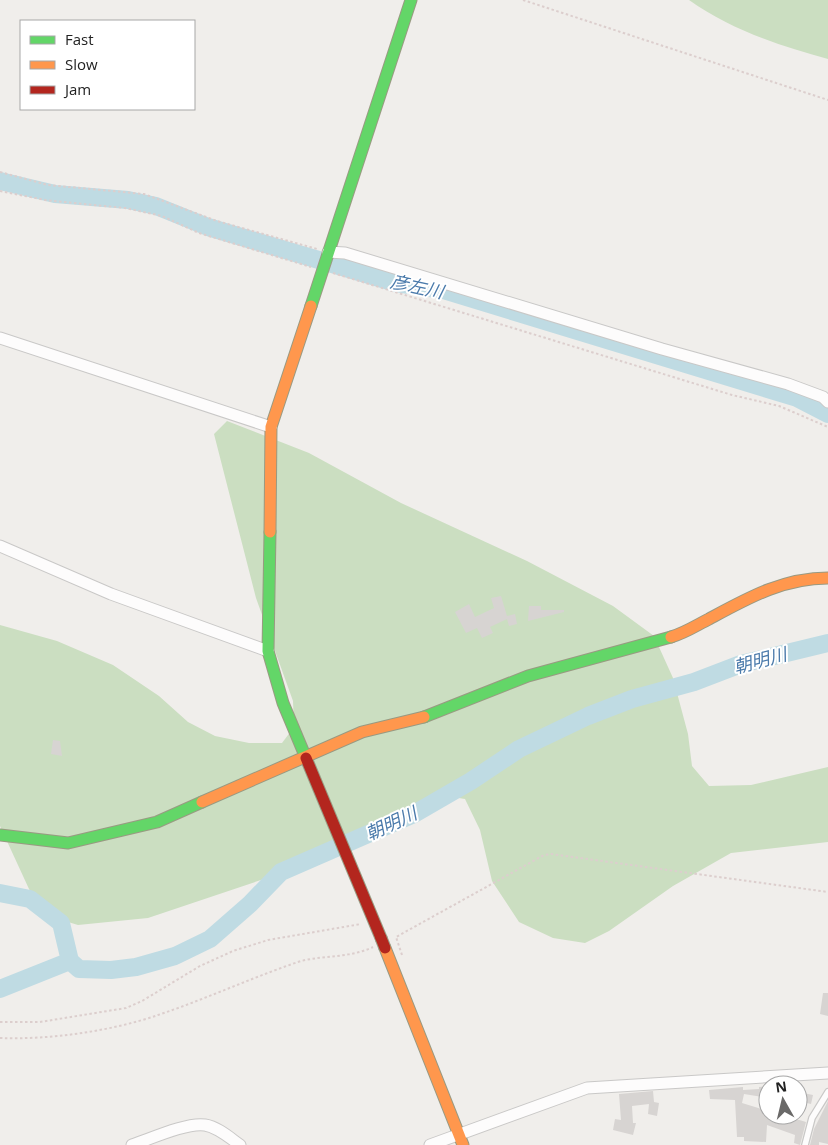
<svg xmlns="http://www.w3.org/2000/svg" width="828" height="1145" viewBox="0 0 828 1145" font-family="'Open Sans','Noto Sans JP',sans-serif">
  <style>
    .forest { fill: #cbdec1 }
    .lines { fill: none; stroke-linecap: round; stroke-linejoin: round }
    .river { stroke: #bfdbe3; stroke-width: 18 }
    .building { fill: #d7d4d2 }
    .lane-casing { stroke: #c9c8c7; stroke-width: 8 }
    .street-casing { stroke: #c9c8c7; stroke-width: 13 }
    .fast-casing { stroke: #999a82; stroke-width: 13 }
    .slow-casing { stroke: #999a82; stroke-width: 13 }
    .jam-casing { stroke: #999a82; stroke-width: 13 }
    .path { stroke: #dccecd; stroke-width: 2; stroke-dasharray: 2.5 2.5; stroke-linecap: butt }
    .lane { stroke: #fdfcfc; stroke-width: 5.5 }
    .street { stroke: #fdfcfc; stroke-width: 11 }
    .fast { stroke: #63d668; stroke-width: 11 }
    .slow { stroke: #ff974d; stroke-width: 11 }
    .jam { stroke: #b3261e; stroke-width: 11 }
    .jam-bridge-casing { stroke: #999a82; stroke-width: 13; stroke-linecap: butt }
    .jam-bridge { stroke: #b3261e; stroke-width: 11 }
    .labels { text-anchor: middle; dominant-baseline: central; stroke-width: 4; stroke-linejoin: round; paint-order: stroke }
    .water-label { font-size: 18px; font-style: italic; fill: #4a7aab; stroke: #fff }
  </style>
  <rect width="100%" height="100%" fill="#f0eeeb"/>
  <path class="forest" d="M689 0H828V59C779 46 730 29 689 0Z
    M227 421 309 453 401 503 527 561 613 606 654 636 673 678 688 734 692 766 709 786 751 785 828 767V842L731 853 673 886 609 931 585 943 553 938 519 922 492 881 480 830 465 799 446 796 399 813 369 832 267 878 148 918 78 925 45 915 29 889 0 826V625L57 641 113 665 159 696 188 722 215 736 249 743H282L294 727 293 701 256 598 214 434Z"/>
  <g class="lines">
    <path class="river" d="M0 181 55 194 128 200 156 206 208 227 396 283 443 290 797 398 828 414
      M0 893 30 899 61 923 70 961 79 969 111 970 136 967 175 956 210 939 250 904 281 872 414 814 471 781 519 749 588 716 632 699 694 682 741 664 828 643
      M0 989 70 961"/>
  </g>
  <path class="building" d="M501 596 507 616 515 614 517 624 509 626 507 619 490 627 493 633 482 638 477 628 466 633 455 612 469 604 475 617 494 608 491 598Z
    M529 606H541V610H564V612L528 621Z
    M53 740 60 741 62 756 51 754Z
    M823 993H828V1016L820 1014Z
    M768 1086V1098L744 1094 742 1103 768 1111V1115H783L806 1122 800 1145 794 1143 795 1135 767 1125 766 1142 744 1141V1137H737L735 1100 710 1099 709 1090 743 1087V1090L759 1089V1087Z
    M653 1091 654 1102 659 1103 657 1116 648 1114 649 1104 632 1106 633 1123H636L633 1135 613 1130 615 1119 621 1120 619 1094Z
    M798 1092 813 1095 811 1104 807 1103V1106L798 1104Z
    M828 1101V1144L819 1142V1145H810L814 1129Z"/>
  <g class="lines">
    <g class="lane-casing">
      <path id="lane" d="M805 1145 812 1118 828 1092"/>
    </g>
    <g class="street-casing">
      <path id="street" d="M328 252 345 253 662 349 788 384 823 397 828 402
        M0 338 271 427
        M0 546 111 594 268 651
        M132 1145C150 1139 187 1122 205 1125 218 1127 230 1138 240 1145
        M430 1145 587 1088 828 1073"/>
    </g>
    <g class="fast-casing">
      <path id="fast" d="M311 306 411 0
        M270 532 268 651 283 703 306 758
        M424 717 528 676 671 637
        M0 835 68 843 157 822 202 802"/>
    </g>
    <g class="slow-casing">
      <path id="slow" d="M270 532 271 427 311 306
        M671 637C685 633 697 625 709 619 748 598 783 578 828 578
        M202 802 362 732 424 717
        M385 948 463 1145"/>
    </g>
    <g class="jam-casing">
      <path id="jam" d="M306 758 381 938"/>
    </g>
    <path class="path" d="M523 0 828 100
      M0 172 48 185 144 194 217 221 317 249
      M0 191 45 200 125 208 162 216 199 233 311 267
      M333 273 732 395 779 406 828 427
      M402 955 396 937 544 855 551 854 828 892
      M0 1022H40L126 1008 142 1001 200 966 233 951 268 940 361 924
      M0 1038C49 1040 112 1031 158 1015 206 999 253 977 301 961 326 955 350 958 373 947"/>
    <use href="#lane" class="lane"/>
    <use href="#street" class="street"/>
    <use href="#fast" class="fast"/>
    <use href="#slow" class="slow"/>
    <use href="#jam" class="jam"/>
    <g class="jam-bridge-casing">
      <path id="jam-bridge" d="M381 938 385 948"/>
    </g>
    <use href="#jam-bridge" class="jam-bridge"/>
  </g>
  <g class="labels">
    <g class="water-label">
      <text transform="translate(417 286) rotate(12)">彦左川</text>
      <text transform="translate(760 660) rotate(-15)">朝明川</text>
      <text transform="translate(391 823) rotate(-25)">朝明川</text>
    </g>
  </g>
  <rect x="20" y="20" width="175" height="90" fill="#ffffff" stroke="#a7a7a7"/>
  <rect x="30" y="36" width="25" height="8" fill="#63d668" stroke="#a7a7a7"/>
  <text x="65" y="45" font-size="15" fill="#222222">Fast</text>
  <rect x="30" y="61" width="25" height="8" fill="#ff974d" stroke="#a7a7a7"/>
  <text x="65" y="70" font-size="15" fill="#222222">Slow</text>
  <rect x="30" y="86" width="25" height="8" fill="#b3261e" stroke="#a7a7a7"/>
  <text x="65" y="95" font-size="15" fill="#222222">Jam</text>
  <g transform="translate(783 1100) rotate(352)"><circle r="24" fill="#ffffff" stroke="#a7a7a7"/>
  <path d="M0-4L9 19L0 12L-9 19Z" fill="#6a6968"/>
  <text y="-8" font-size="14" font-weight="bold" text-anchor="middle" fill="#222222">N</text>
  </g>
</svg>
